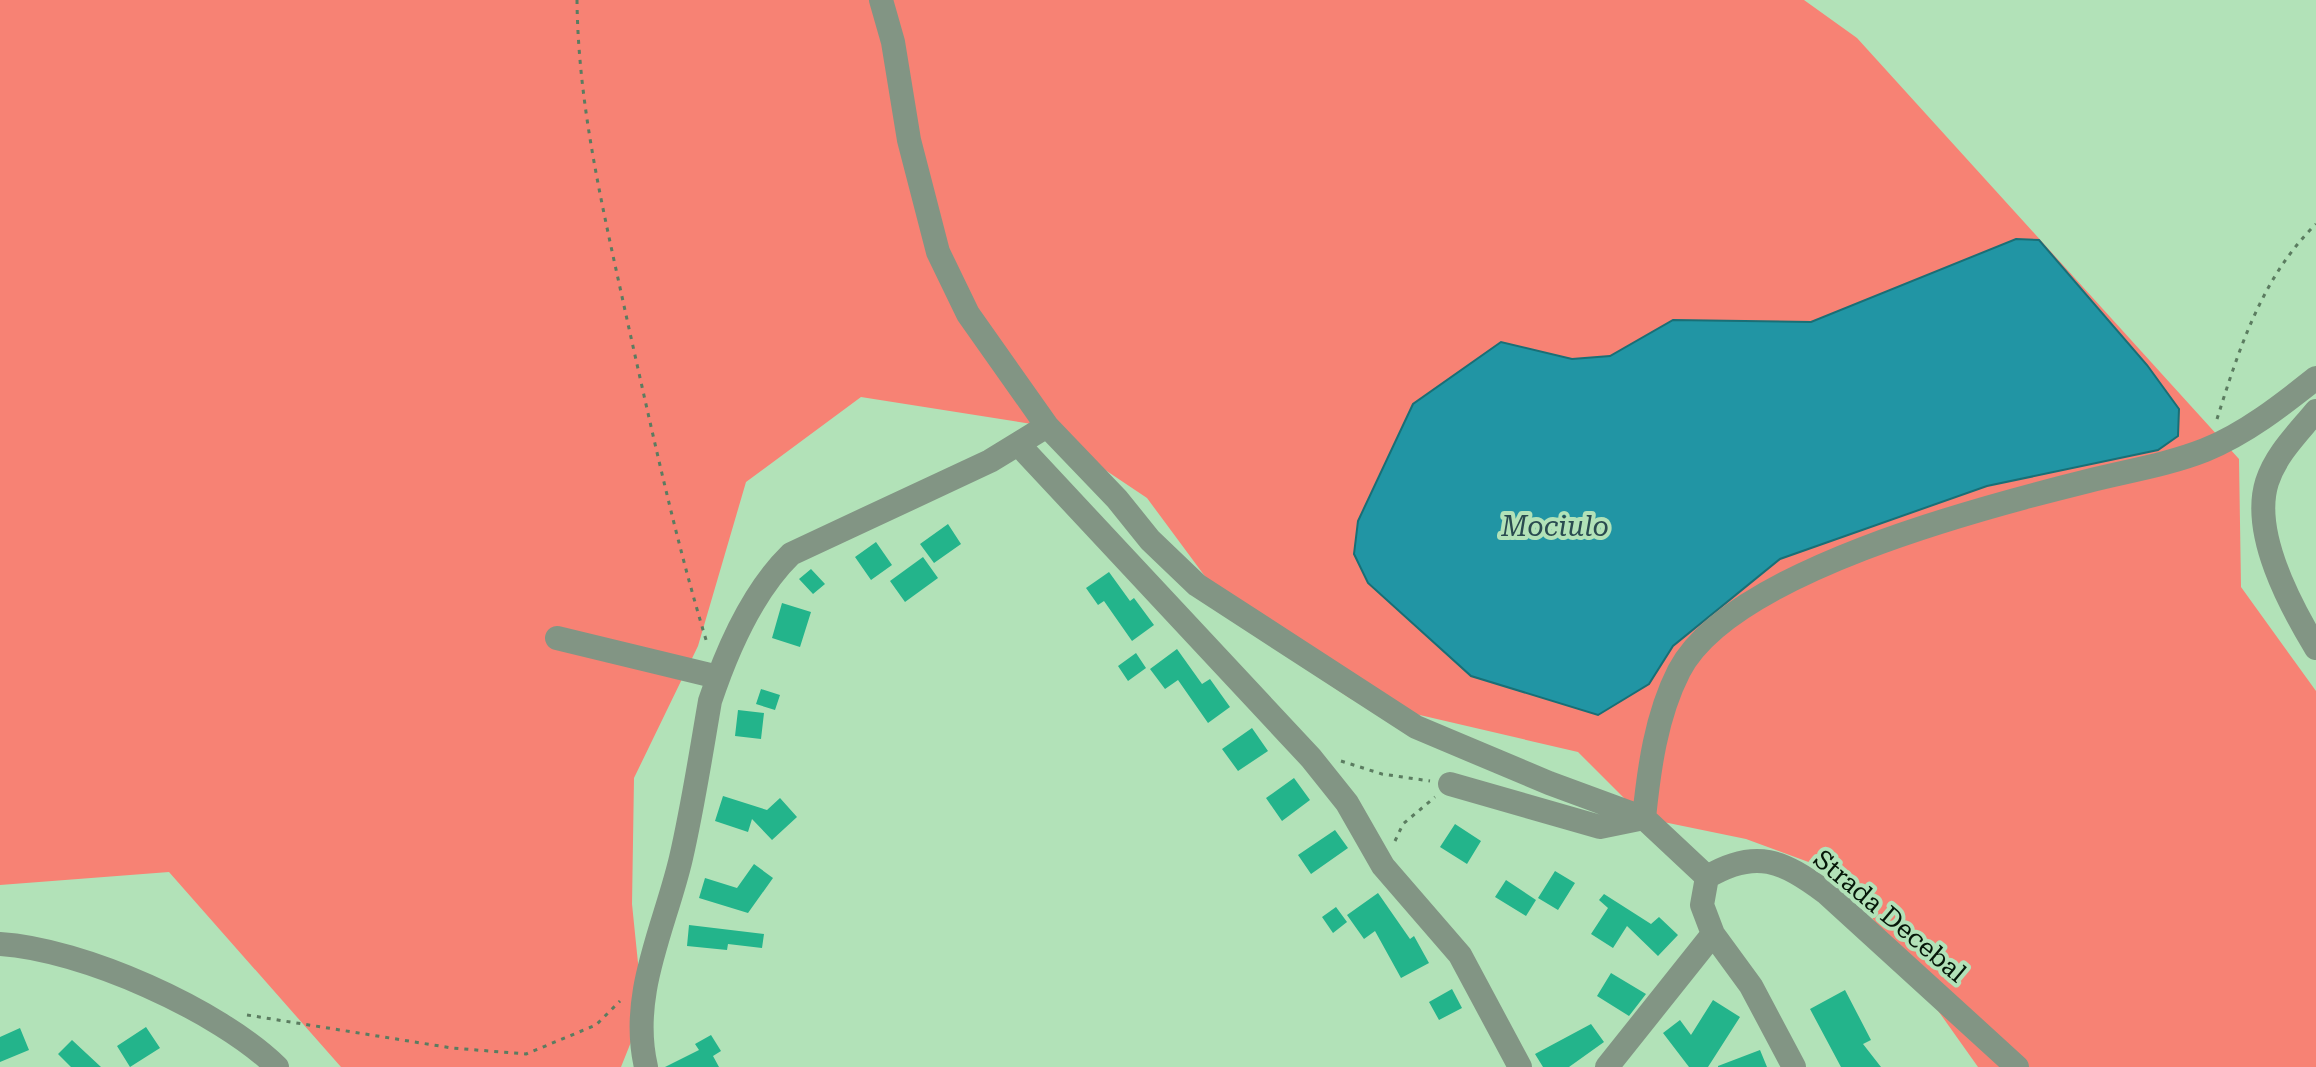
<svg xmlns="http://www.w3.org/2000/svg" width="2316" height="1067" viewBox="0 0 2316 1067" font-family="'Roboto Serif',serif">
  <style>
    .green { fill: #f78274 }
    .water { fill: #2195a4; stroke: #196f76; stroke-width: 2 }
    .building { fill: #23b48b }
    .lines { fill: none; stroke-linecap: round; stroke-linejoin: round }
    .path { stroke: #5b7c60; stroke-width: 3; stroke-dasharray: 4 6; stroke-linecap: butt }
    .minor { stroke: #829584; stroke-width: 24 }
    .labels { text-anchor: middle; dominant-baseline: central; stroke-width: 8; stroke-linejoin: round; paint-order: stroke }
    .street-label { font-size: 26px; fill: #061709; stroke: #b2e2b8 }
    .water-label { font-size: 28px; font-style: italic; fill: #2a4b50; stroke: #b2e2b8 }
  </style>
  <rect width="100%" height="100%" fill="#b2e2b8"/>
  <path class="green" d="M0 0H1804L1857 38 2239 459 2241 587 2316 691V1067H1978L1841 874 1746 839 1644 818 1578 752 1351 699 1241 625 1147 498 1038 425 861 397 746 482 698 646 634 778 632 904 643 1012 621 1067H341L169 872 0 885Z"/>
  <path class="water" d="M2016 239 2039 240 2147 365 2179 409 2178 436 2158 450 1987 486 1780 559 1673 646 1649 684 1598 715 1471 676 1368 583 1354 554 1358 521 1413 404 1501 342 1572 359 1610 356 1673 320 1811 322Z"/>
  <path class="building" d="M948 524 961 544 934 563 920 544Z
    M876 542 892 565 871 580 855 557Z
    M923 557 938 578 905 602 890 581Z
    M811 569 825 584 813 594 799 579Z
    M1109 572 1130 601 1134 598 1154 625 1132 641 1104 601 1098 605 1086 588Z
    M782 603 811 612 800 647 772 638Z
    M1177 649 1202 684 1210 679 1230 707 1208 723 1178 680 1165 689 1150 669Z
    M1136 653 1146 668 1128 681 1118 666Z
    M761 689 780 695 775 710 756 704Z
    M738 710 764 713 761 739 735 736Z
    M1252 728 1268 751 1238 771 1222 749Z
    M1294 778 1310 800 1282 821 1266 798Z
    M723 796 767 810 780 798 797 817 772 840 752 819 748 832 715 821Z
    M1455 824 1481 841 1467 864 1440 847Z
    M1335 830 1348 848 1311 874 1298 855Z
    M754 864 773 878 748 913 699 898 705 878 737 888Z
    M1555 871 1575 883 1558 910 1538 898Z
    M1506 880 1536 900 1526 916 1495 897Z
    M1378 893 1410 939 1414 936 1429 963 1401 978 1375 931 1364 939 1347 915Z
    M1604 894 1651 924 1659 917 1678 935 1658 956 1627 926 1613 948 1591 934 1608 908 1599 900Z
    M1336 907 1347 922 1333 933 1322 917Z
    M689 925 764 934 762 948 728 944 727 950 687 946Z
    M1611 973 1646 994 1629 1016 1597 996Z
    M1452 989 1462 1008 1439 1020 1429 1002Z
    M1845 990 1871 1040 1863 1044 1881 1067H1841L1810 1009Z
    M1713 1000 1740 1017 1708 1067H1689L1663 1033 1680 1020 1691 1035Z
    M1591 1024 1604 1042 1569 1067H1543L1535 1054Z
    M146 1027 160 1048 130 1067 117 1046Z
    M20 1028 29 1050 0 1062V1037Z
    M711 1035 721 1051 713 1056 719 1067H665L699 1050 695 1044Z
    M72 1040 101 1067H71L58 1054Z
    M1760 1050 1767 1067H1718V1066Z"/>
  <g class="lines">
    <path class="path" d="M577 0C578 109 605 218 628 324 652 431 675 538 707 643
      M2217 419C2239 349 2262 277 2316 224
      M1341 761 1382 774 1430 781
      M1395 841 1403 824 1435 797
      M247 1015 452 1048 526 1054 596 1025 620 1001"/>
    <path class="minor" d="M881 0 893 42 909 140 938 252 968 314 1047 426 1117 499 1150 540 1197 585 1416 727 1549 783 1644 818 1707 877
      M2316 411C2298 433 2276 454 2267 482 2251 533 2290 605 2316 648
      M1018 444 1311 758 1347 803 1383 866 1460 955 1520 1067
      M557 638 718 677
      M1450 784 1600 827 1644 818
      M1644 818C1649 769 1656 716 1679 671 1730 572 1983 507 2088 481 2127 471 2167 465 2205 450 2245 434 2282 405 2316 378
      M1707 877C1756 848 1783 861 1825 892L2017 1067
      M1707 877 1702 905 1713 934 1751 986 1794 1067
      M0 944C82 949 219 1010 277 1067
      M646 1067C629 994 665 927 681 858 693 806 701 753 710 701 727 650 752 592 791 554L990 461 1047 426
      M1607 1067 1713 934"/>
  </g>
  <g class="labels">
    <g class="street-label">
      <text transform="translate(1890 916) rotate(40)">Strada Decebal</text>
    </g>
    <g class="water-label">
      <text x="1555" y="526">Mociulo</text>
    </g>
  </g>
</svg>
